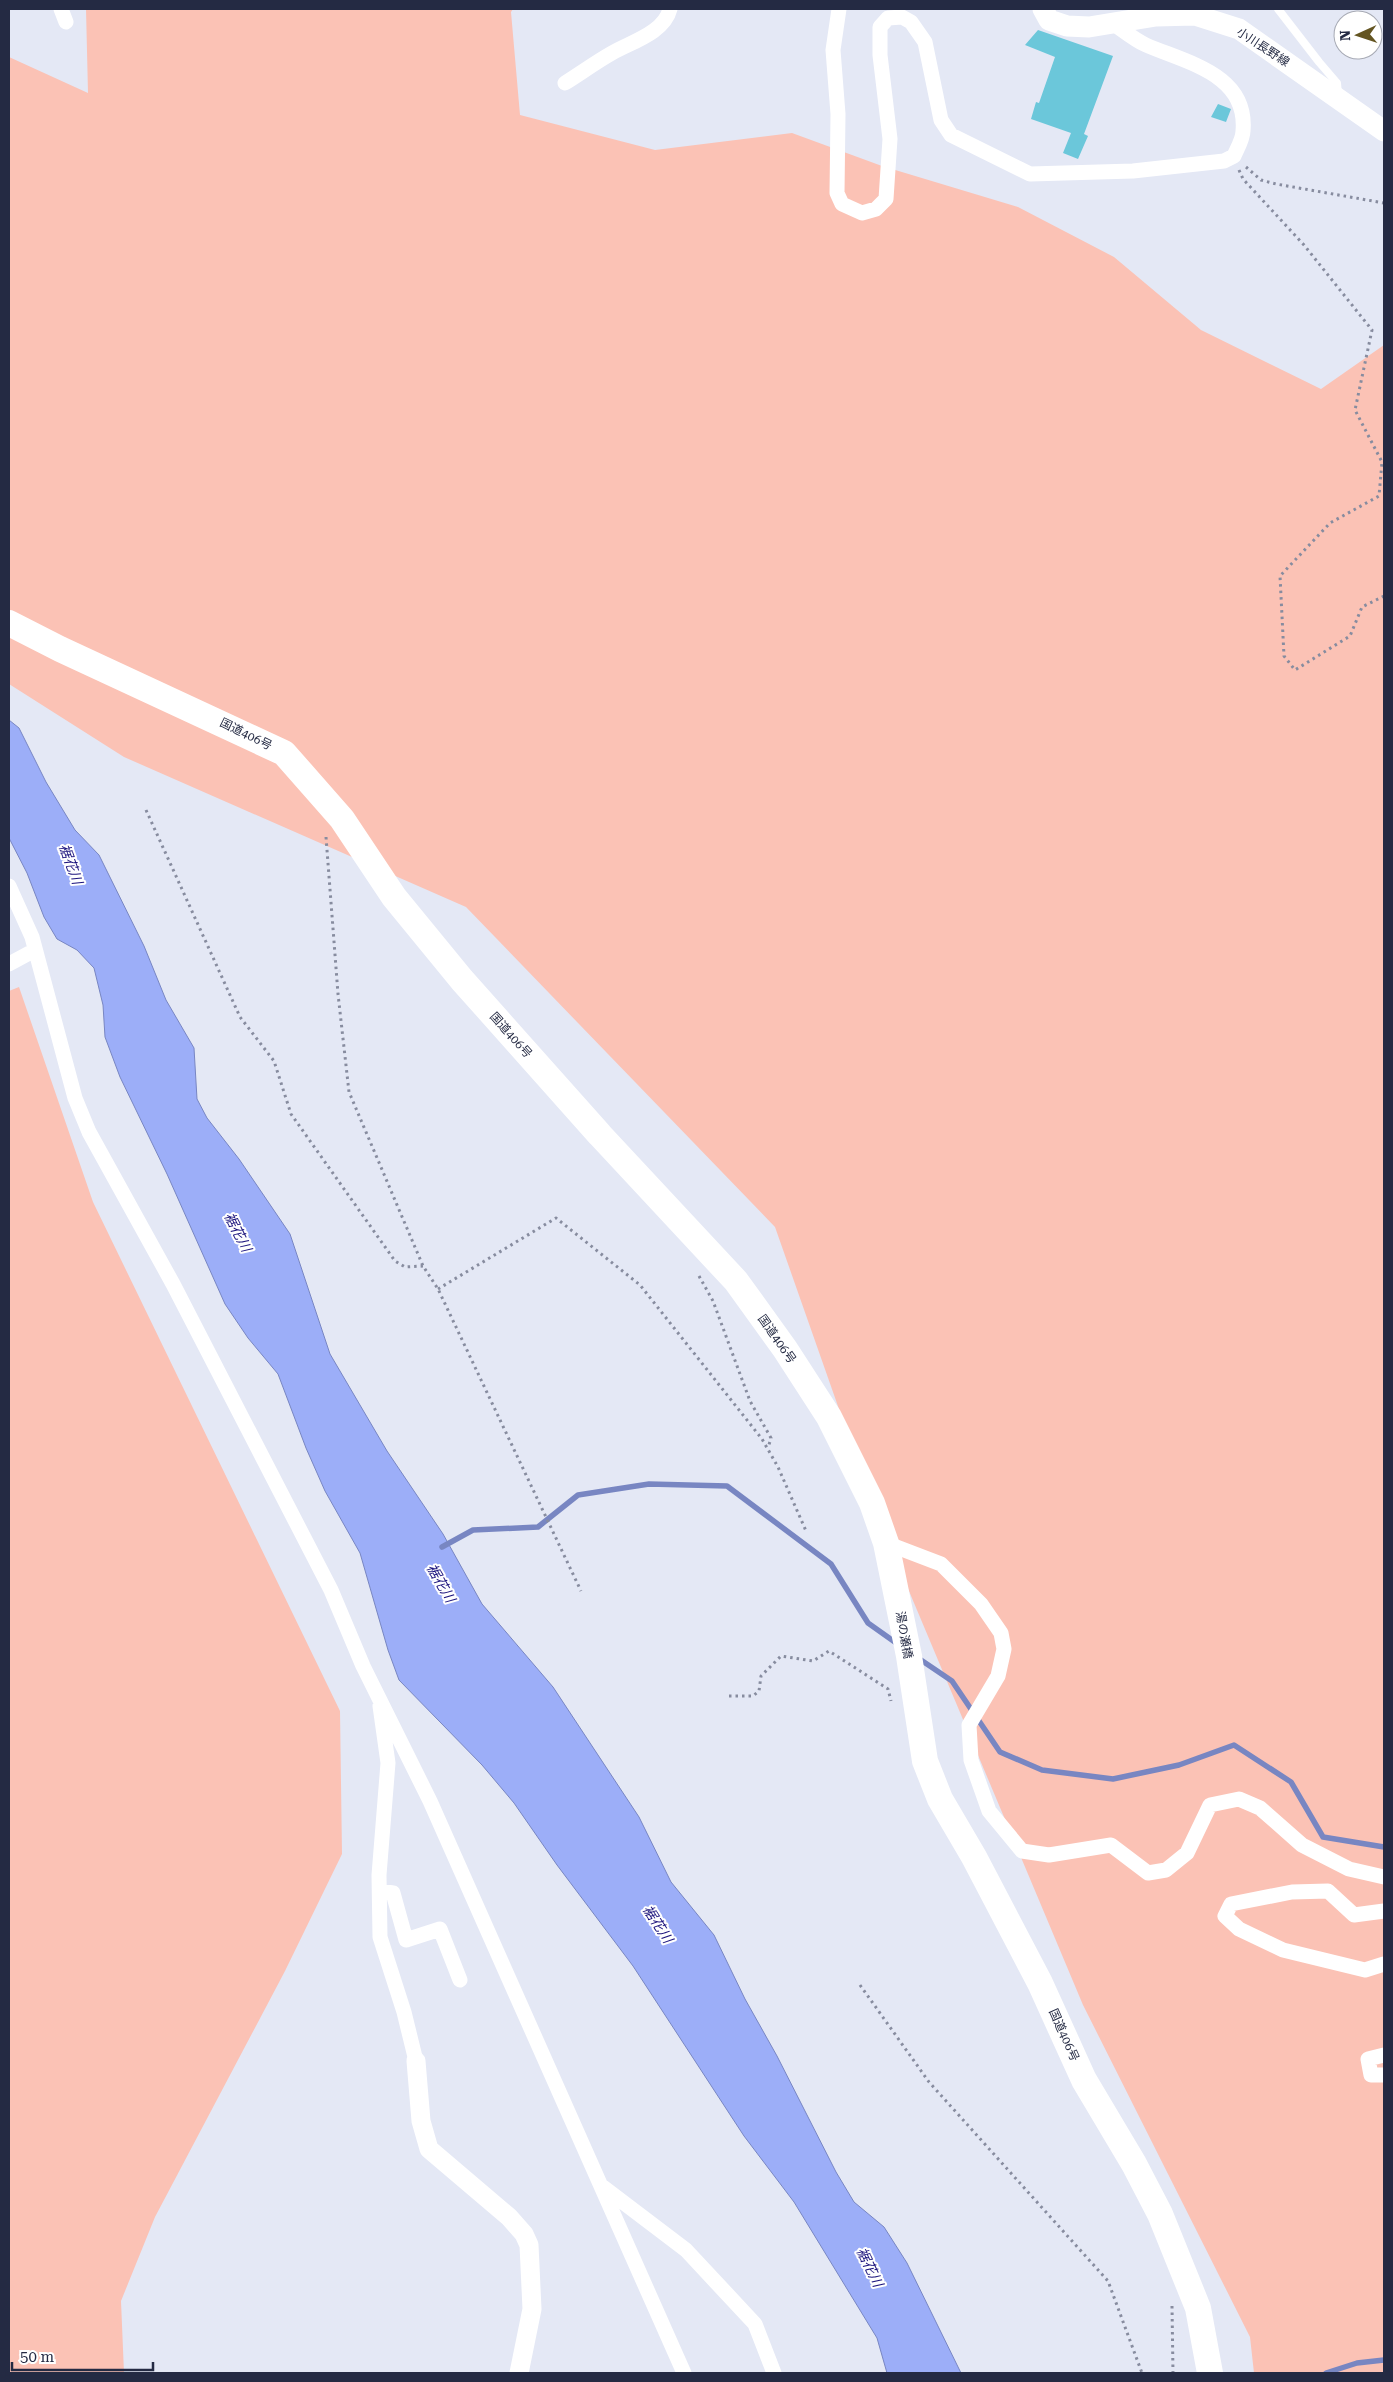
<svg xmlns="http://www.w3.org/2000/svg" width="1393" height="2382" viewBox="0 0 1393 2382" font-family="'Roboto Serif','Noto Sans JP',serif">
  <style>
    .green { fill: #fbc2b5 }
    .water { fill: #9caef8; stroke: #7886c2 }
    .lines { fill: none; stroke-linecap: round; stroke-linejoin: round }
    .stream { stroke: #7886c2; stroke-width: 5.5 }
    .building { fill: #6bc7da }
    .path { stroke: #878c9f; stroke-width: 3; stroke-dasharray: 2.5 4; stroke-linecap: butt }
    .service { stroke: #fff; stroke-width: 8 }
    .minor { stroke: #fff; stroke-width: 15 }
    .tertiary { stroke: #fff; stroke-width: 19 }
    .secondary { stroke: #fff; stroke-width: 21 }
    .trunk { stroke: #fff; stroke-width: 26 }
    .labels { text-anchor: middle; dominant-baseline: central; stroke-width: 4; stroke-linejoin: round; paint-order: stroke }
    .street-label { font-size: 12px; fill: #242a43; stroke: #fff }
    .water-label { font-size: 14px; font-style: italic; fill: #1a127c; stroke: #fff }
  </style>
  <rect width="100%" height="100%" fill="#e4e8f5"/>
  <path class="green" d="M86 9H513L511 12 520 115 655 150 792 133 882 166 1018 207 1114 257 1201 330 1321 389 1384 345V2373H1254L1250 2337 1083 2005 872 1503 775 1227 466 907 124 757 9 684V57L88 93Z
    M19 987 93 1202 340 1711 342 1854 285 1971 155 2217 121 2301 124 2373H9V991Z"/>
  <path class="water" d="M9 720 19 728 46 782 75 830 99 855 144 946 166 1000 194 1048 197 1099 207 1118 239 1159 290 1234 330 1354 387 1451 443 1534 482 1604 553 1687 639 1817 671 1882 714 1935 745 1999 777 2056 836 2172 854 2202 884 2227 907 2263 961 2373H887L877 2338 794 2202 744 2136 633 1966 557 1865 514 1803 482 1765 399 1680 388 1650 360 1553 325 1491 306 1448 278 1374 248 1338 225 1304 167 1174 120 1077 105 1037 103 1005 94 968 77 950 57 939 44 917 27 873 9 838Z"/>
  <g class="lines">
    <path class="stream" d="M442 1547 473 1530 538 1527 578 1495 649 1484 727 1486 831 1564 868 1623 899 1645
      M918 1658 952 1681 1000 1752 1042 1770 1113 1779 1179 1765 1234 1745 1291 1782 1323 1837 1384 1847
      M1326 2373 1357 2363 1384 2360"/>
  </g>
  <path class="building" d="M1038 30 1113 56 1084 134 1088 136 1078 159 1063 153 1071 133 1031 119 1036 102 1039 103 1055 57 1025 45Z
    M1218 104 1231 109 1226 122 1211 117Z"/>
  <g class="lines">
    <path class="path" d="M1246 167 1261 180 1276 184 1384 203
      M1239 170 1243 179 1304 245 1372 330 1355 410 1382 462 1379 496 1330 523 1280 576 1284 656 1295 670 1350 636 1362 607 1384 596
      M146 810 240 1017 274 1061 291 1114 395 1261 405 1267 423 1266
      M326 837 338 994 349 1092 423 1266 438 1289 581 1591
      M699 1276 713 1301 750 1401 771 1438 768 1448
      M438 1289 556 1218 640 1285 762 1439 778 1467 806 1531
      M729 1696H753L759 1691 761 1676 781 1656 813 1661 829 1651 888 1689 891 1701
      M860 1985 929 2082 1108 2281 1142 2373
      M1172 2306 1173 2373"/>
    <path class="service" d="M1278 9 1319 62 1337 83 1338 94"/>
    <path class="minor" d="M61 9 66 22
      M839 9 833 50 838 114 837 193 842 204 862 213 876 209 886 199 890 139 880 55V27L888 18 902 17 911 22 925 42 941 120 951 135 1030 174 1133 171 1224 161 1234 156C1237 149 1243 139 1243 131 1248 74 1187 63 1146 45 1135 40 1124 31 1114 24
      M565 83C581 73 596 62 612 53 631 42 664 33 670 9
      M9 886 32 937 75 1098 89 1132 173 1284 331 1590 363 1666 430 1801 684 2373
      M9 964 35 950
      M886 1543 941 1564 981 1604 1001 1633 1004 1649 998 1676 969 1725 971 1760 989 1811 1022 1851 1049 1855 1111 1845 1148 1873 1166 1870 1187 1853 1210 1805 1239 1799 1260 1808 1302 1845 1349 1869 1384 1877
      M380 1706 388 1763 379 1875 380 1937 404 2012 416 2061
      M380 1891 393 1893 406 1940 440 1929 460 1980
      M1384 1911 1354 1915 1328 1891 1292 1892 1231 1904 1225 1916 1239 1929 1283 1950 1365 1970 1384 1964
      M1384 2055 1368 2059 1371 2075H1384
      M603 2187 686 2250 755 2324 774 2373"/>
    <path class="tertiary" d="M416 2061 421 2121 429 2149 509 2217 524 2234 529 2245 532 2309 519 2373"/>
    <path class="secondary" d="M1043 9 1049 20 1067 26 1089 27 1156 16 1195 15 1239 29 1384 131"/>
    <path class="trunk" d="M9 623 60 649 284 753 342 819 394 897 462 980 600 1135 736 1281 785 1349 829 1417 872 1503 886 1543 909 1656 925 1761 940 1799 974 1857 1040 1983 1084 2080 1134 2164 1160 2214 1198 2308 1210 2373"/>
  </g>
  <g class="labels">
    <g class="street-label">
      <text transform="translate(1263 47) rotate(33)">小川長野線</text>
      <text transform="translate(246 734) rotate(26)">国道406号</text>
      <text transform="translate(511 1035) rotate(48)">国道406号</text>
      <text transform="translate(777 1339) rotate(55)">国道406号</text>
      <text transform="translate(904 1635) rotate(80)">湯の瀬橋</text>
      <text transform="translate(1064 2035) rotate(66)">国道406号</text>
    </g>
    <g class="water-label">
      <text transform="translate(71 864) rotate(70)">裾花川</text>
      <text transform="translate(238 1232) rotate(63)">裾花川</text>
      <text transform="translate(441 1583) rotate(60)">裾花川</text>
      <text transform="translate(658 1924) rotate(57)">裾花川</text>
      <text transform="translate(870 2267) rotate(64)">裾花川</text>
    </g>
  </g>
  <rect width="1393" height="2382" fill="none" stroke="#242a43" stroke-width="20"/>
  <g transform="translate(1358 35) rotate(267)"><circle r="24" fill="#ffffff" stroke="#a7aab4"/>
  <path d="M0-4L9 19L0 12L-9 19Z" fill="#645522"/>
  <text y="-8" font-size="14" font-weight="bold" text-anchor="middle" fill="#242a43">N</text>
  </g>
  <path d="M12 2362v8h141v-8" fill="none" stroke="#242a43" stroke-width="2.5"/>
  <text x="20" y="2362" font-size="15" fill="#242a43" stroke="#ffffff" stroke-width="4" paint-order="stroke">50 m</text>
</svg>
